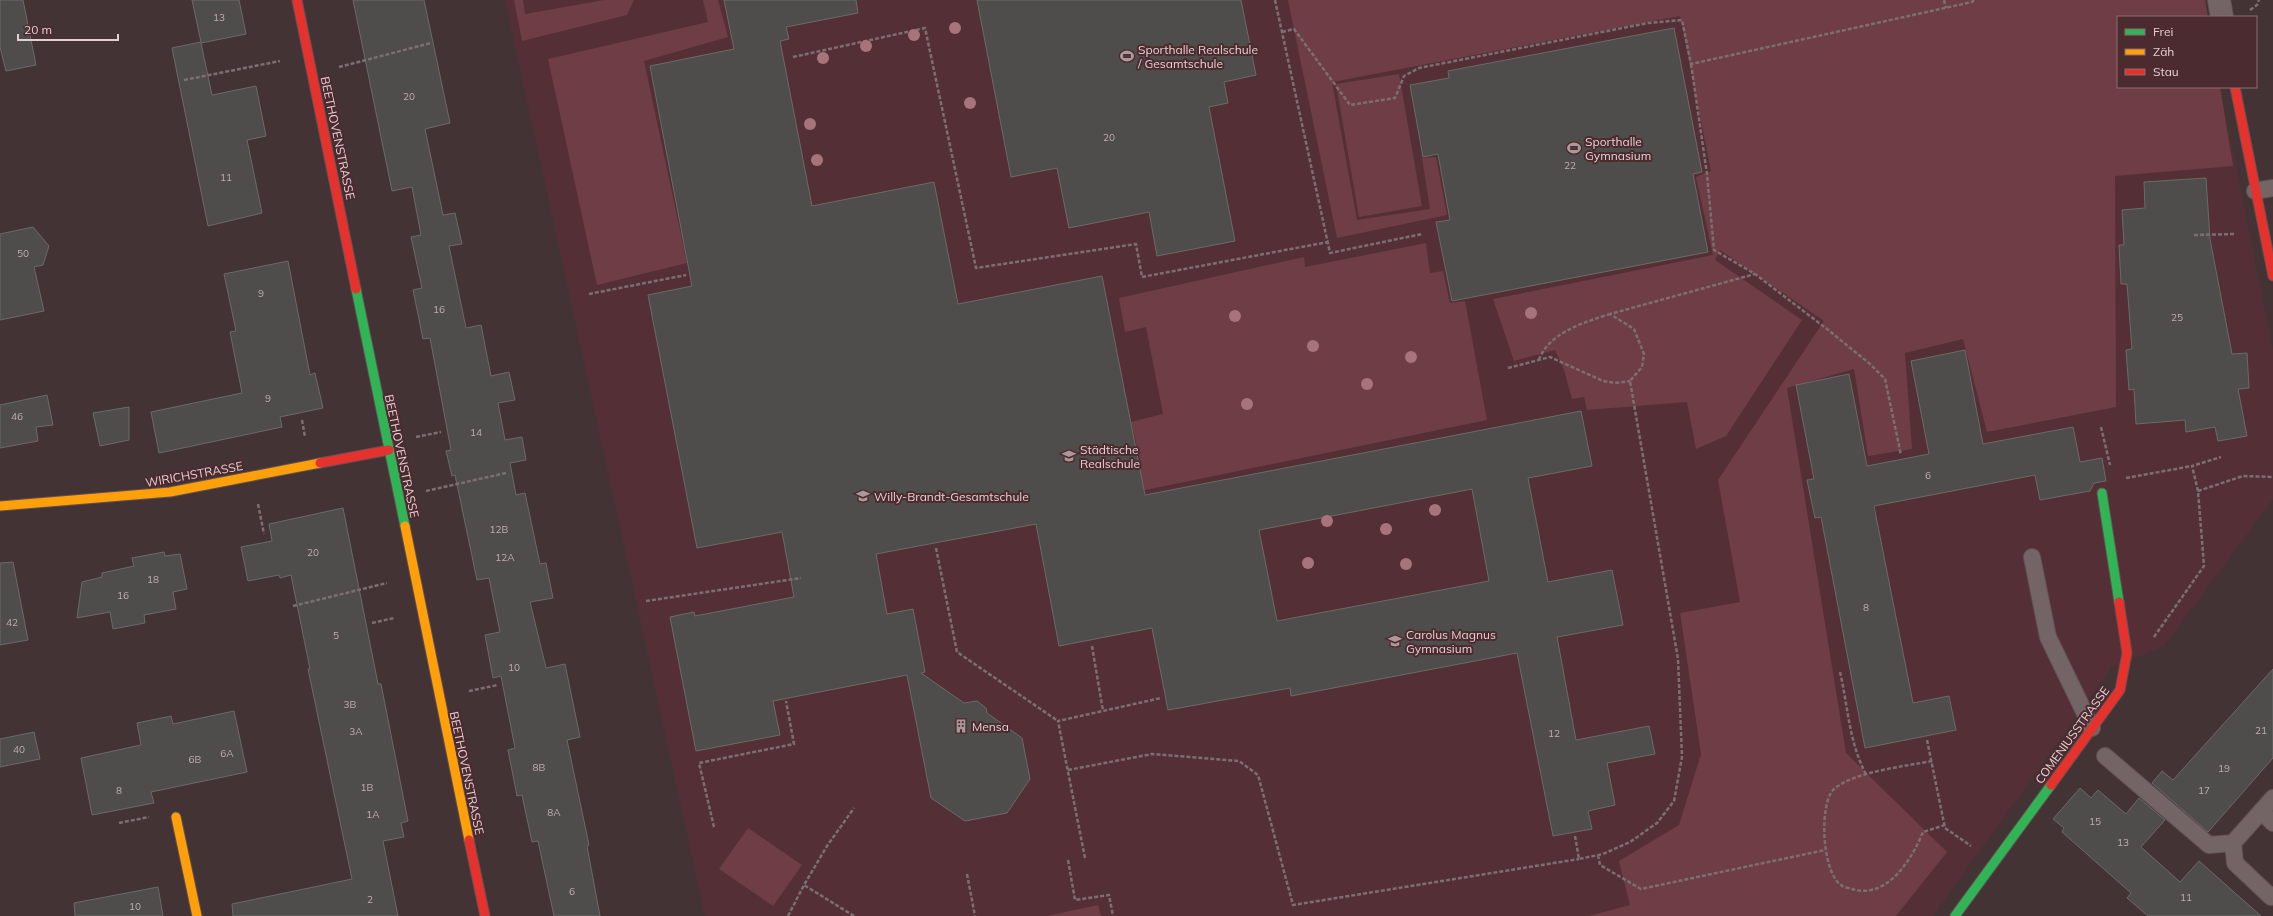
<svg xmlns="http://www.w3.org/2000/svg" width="2273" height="916" viewBox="0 0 2273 916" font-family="Mulish,sans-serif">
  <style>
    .built { fill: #543036 }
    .green { fill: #6e3d45 }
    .building { fill: #4e4d4b; stroke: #6a6b69; fill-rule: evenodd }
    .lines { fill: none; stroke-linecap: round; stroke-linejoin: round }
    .lane-casing { stroke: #625254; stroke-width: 18 }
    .street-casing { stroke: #625254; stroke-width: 24 }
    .fast-casing { stroke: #625254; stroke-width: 11 }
    .slow-casing { stroke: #625254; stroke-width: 11 }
    .jam-casing { stroke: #625254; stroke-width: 11 }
    .path { stroke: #7c6f71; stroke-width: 2.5; stroke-dasharray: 4 2; stroke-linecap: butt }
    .lane { stroke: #736466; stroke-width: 16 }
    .street { stroke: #736466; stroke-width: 22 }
    .fast { stroke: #30b455; stroke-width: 9 }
    .slow { stroke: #ff9f0a; stroke-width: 9 }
    .jam { stroke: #e5322d; stroke-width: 9 }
    .tree { fill: #a8747c }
    .labels { text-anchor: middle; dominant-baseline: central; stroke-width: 4; stroke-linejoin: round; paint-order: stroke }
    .number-label { font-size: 10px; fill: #beaeb0 }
    .poi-label { font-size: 12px; fill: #e4ced1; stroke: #4c2b30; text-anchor: start }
    .street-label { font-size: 12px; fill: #e4ced1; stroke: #4c2b30 }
  </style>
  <rect width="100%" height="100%" fill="#443335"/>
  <path class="built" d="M505 0H2202L2118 17V87H2220L2273 350V499L2164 646 2111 668 1933 916H705Z"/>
  <path class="green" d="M514 0H523L525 14 604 0H634L627 15 522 41Z
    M703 0H718L728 37 644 61 687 263 597 285 548 59 708 22Z
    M1288 0H2205L2208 17H2118V87H2220L2233 166 2115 176 2116 407 1987 432 1963 339 1905 353 1912 449 1868 456 1854 369 1787 388 1846 753 1947 852 1896 916H1589L1630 905 1619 861 1679 825 1701 754 1680 613 1740 602 1718 480 1824 321 1720 250 1715 260 1802 320 1726 436 1696 449 1687 402 1587 410 1584 397 1572 399 1564 370 1555 350 1514 361 1493 299 1713 255 1696 177 1711 171 1680 16 1332 82 1357 220 1430 209 1422 158 1436 157 1447 215 1337 238Z
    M1399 74 1422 206 1359 217 1336 84Z
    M1426 243 1430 273 1443 271 1450 303 1465 301 1487 420 1126 494 1119 466 1141 463 1131 422 1163 414 1146 327 1125 332 1119 298 1304 257 1305 267Z
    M748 828 802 865 773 906 719 869Z
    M1098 905 1101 916H1047Z"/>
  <path class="building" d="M0 0H23L36 65 6 71 0 47Z
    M192 0H239L246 34 201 43 212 95 256 86 266 136 247 140 262 213 208 226 172 48 201 42Z
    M353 0H424L450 123 425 129 443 215 455 213 462 244 449 246 466 328 481 325 491 376 509 372 515 400 498 403 505 440 522 437 526 460 510 463 516 495 525 493 540 564 546 563 553 598 530 602 546 668 565 664 580 737 567 740 589 845 587 846 600 916H554L538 841 532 842 522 795 517 796 508 750 515 748 501 676 493 678 485 635 500 632 489 578 477 580 455 475 452 476 446 451 451 450 430 338 423 339 413 290 422 288 411 237 421 235 412 187 392 191Z
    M724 0H856L858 13 786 27 789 39 780 41 812 206 934 182 958 304 1102 276 1145 495 1581 411 1592 466 1528 478 1548 582 1612 570 1623 625 1557 637 1576 740 1649 726 1655 754 1607 763 1615 805 1588 811 1592 829 1553 836 1517 653 1291 696 1290 688 1168 710 1152 628 1059 646 1036 524 876 554 887 614 913 609 925 672 921 673 964 703 977 701 986 708 987 713 1022 738 1030 779 1007 813 965 821 931 798 907 675 773 701 780 735 696 751 670 617 694 612 695 616 794 597 782 532 697 548 648 295 692 286 650 66 734 49ZM1472 489 1489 581 1277 621 1259 530Z
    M977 0H1241L1256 75 1224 82 1228 103 1209 107 1235 241 1157 256 1149 212 1069 228 1057 168 1011 177Z
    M1674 28 1702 172 1693 174 1708 252 1452 301 1436 222 1450 220 1438 154 1423 157 1410 85 1449 78 1448 71Z
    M2206 178 2210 239 2232 354 2247 353 2249 388 2238 389 2247 436 2218 441 2215 427 2186 432 2185 420 2136 424 2134 389 2129 390 2126 350 2132 349 2127 284H2121L2119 245H2124L2122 210 2145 208 2144 182Z
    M33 227 49 246 43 265 34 267 44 311 0 320V234Z
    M288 261 310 375 315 373 323 408 280 417 282 427 159 453 151 412 242 393 230 332 236 331 224 274Z
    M1965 350 1983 444 2073 427 2080 462 2102 458 2106 481 2094 483 2090 491 2040 500 2035 475 1874 506 1913 703 1949 696 1956 730 1865 748 1821 517 1815 518 1807 480 1814 479 1796 385 1849 374 1867 466 1929 454 1911 361Z
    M47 395 53 425 36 427 38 441 0 448V405Z
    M129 407V440L100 446 93 413Z
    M343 508 378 684H381L408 821 401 823 404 837 383 841 398 916H233L232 904 352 879 308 669H310L291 575 280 578 279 575 248 581 241 547 272 541 269 524Z
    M164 552 165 556 180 554 187 589 173 592 176 609 144 615 145 623 113 629 110 612 77 618 82 582 102 577V573L134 566 132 558Z
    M13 562 28 640 0 645V563Z
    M2273 669V758L2208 832 2152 783 2162 771 2173 780Z
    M234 711 247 772 151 792 154 803 92 815 81 758 141 745 137 723 171 716 173 724Z
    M34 732 40 759 0 767V739Z
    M2080 788 2091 798 2098 790 2126 814 2139 798 2165 820 2141 847 2180 882 2199 861 2261 916H2148L2127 898 2131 893 2062 832 2064 828 2053 819Z
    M158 887 163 916H75L74 903Z"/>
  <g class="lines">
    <g class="lane-casing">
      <path id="lane" d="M2255 191 2273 188
        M2032 557 2048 637 2092 728
        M2105 756 2209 845 2233 843
        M2273 798 2233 843 2235 863 2271 897 2273 895
        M2261 811 2273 823"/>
    </g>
    <g class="street-casing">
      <path id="street" d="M2219 0 2222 17"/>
    </g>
    <g class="fast-casing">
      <path id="fast" d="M356 289 405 526
        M2102 493 2119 602
        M1955 916 2051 785"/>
    </g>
    <g class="slow-casing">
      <path id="slow" d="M0 506 170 492 320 463
        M405 526 469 840
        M176 817 197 916"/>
    </g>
    <g class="jam-casing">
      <path id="jam" d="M297 0 356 289
        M2235 87 2273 276
        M320 463 389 450
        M2051 785 2120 690 2127 653 2119 602
        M469 840 485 916"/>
    </g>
    <path class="path" d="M1275 0 1330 253 1422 234
      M1944 0 1946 8
      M2250 10 2257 5 2259 0
      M1282 32 1294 29 1350 105 1395 98 1404 76 1419 68 1648 23 1682 20 1691 64 1972 2 1974 0
      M793 57 925 28 976 268 1136 244 1142 277 1328 242
      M1691 64 1707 174 1714 250 1755 274 1827 329 1870 364 1885 379 1901 455
      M339 67 431 43
      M184 80 280 61
      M2194 235 2235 234
      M589 294 686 275
      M1539 360C1548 333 1585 322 1610 314
      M1508 368 1550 357 1603 381 1615 383 1630 381
      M302 420 305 437
      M2101 427 2110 465
      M416 437 441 432
      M2126 478 2192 466
      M426 491 506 473
      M2198 491 2192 466 2221 457
      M258 504 264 534
      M936 548 957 652 1058 721
      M646 601 801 578
      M293 606 387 583
      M372 623 394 618
      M2154 637 2204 566 2198 491 2243 476 2273 477
      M1092 646 1103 711
      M1840 672C1848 706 1849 743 1866 774
      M469 691 498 685
      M1927 740 1945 828 1971 846
      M1932 761C1907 766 1851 772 1833 790 1819 806 1822 872 1841 885 1843 887 1849 888 1852 889 1887 900 1912 859 1923 832L1945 825
      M1068 770 1152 754 1239 761 1258 775 1293 905 1579 859
      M119 823 149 817
      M714 827 699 763 794 744 786 701
      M1575 836 1579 859 1603 854 1630 842 1657 823 1674 801 1682 757 1678 659 1630 381 1642 367 1644 354 1634 329 1610 314 1755 274
      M1598 855 1600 865 1641 889 1825 850
      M1085 858 1058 721 1161 698
      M1068 860 1075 900 1109 895 1113 916
      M967 874 975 916
      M788 916 804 885
      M854 916 804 885 827 846 854 808"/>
    <use href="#lane" class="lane"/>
    <use href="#street" class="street"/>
    <use href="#fast" class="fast"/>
    <use href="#slow" class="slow"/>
    <use href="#jam" class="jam"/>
  </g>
  <g class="tree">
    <circle cx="955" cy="28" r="6"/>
    <circle cx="914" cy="35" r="6"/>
    <circle cx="866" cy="46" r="6"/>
    <circle cx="823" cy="58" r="6"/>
    <circle cx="970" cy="103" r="6"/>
    <circle cx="810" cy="124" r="6"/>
    <circle cx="817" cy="160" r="6"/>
    <circle cx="1531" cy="313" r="6"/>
    <circle cx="1235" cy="316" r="6"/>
    <circle cx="1313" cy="346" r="6"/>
    <circle cx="1411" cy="357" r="6"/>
    <circle cx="1367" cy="384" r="6"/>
    <circle cx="1247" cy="404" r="6"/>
    <circle cx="1435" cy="510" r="6"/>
    <circle cx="1327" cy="521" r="6"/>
    <circle cx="1386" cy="529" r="6"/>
    <circle cx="1308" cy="563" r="6"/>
    <circle cx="1406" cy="564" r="6"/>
  </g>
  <defs>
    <g id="stadium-bare" transform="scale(1.08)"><path d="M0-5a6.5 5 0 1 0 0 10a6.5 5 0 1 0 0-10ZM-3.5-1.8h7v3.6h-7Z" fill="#ac989a" stroke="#4c2b30" stroke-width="2.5" paint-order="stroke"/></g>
    <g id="school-bare" transform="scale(1.08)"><path d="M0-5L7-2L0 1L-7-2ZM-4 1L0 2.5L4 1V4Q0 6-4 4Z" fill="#ac989a" stroke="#4c2b30" stroke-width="2.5" paint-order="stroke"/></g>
    <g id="building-bare" transform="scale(1.08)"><path d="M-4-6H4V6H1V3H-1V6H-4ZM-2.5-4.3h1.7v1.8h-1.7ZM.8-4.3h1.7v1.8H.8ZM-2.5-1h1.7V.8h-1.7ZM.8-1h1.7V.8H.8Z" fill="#ac989a" stroke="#4c2b30" stroke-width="2.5" paint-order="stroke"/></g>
  </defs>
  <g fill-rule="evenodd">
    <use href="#stadium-bare" x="1127" y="56"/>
    <use href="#stadium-bare" x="1574" y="148"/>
    <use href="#school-bare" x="1069" y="456"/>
    <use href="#school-bare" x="863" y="496"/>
    <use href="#school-bare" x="1395" y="641"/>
    <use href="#building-bare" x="961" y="726"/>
  </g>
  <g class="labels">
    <g class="number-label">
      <text x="219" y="17">13</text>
      <text x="409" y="96">20</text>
      <text x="1109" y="137">20</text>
      <text x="1570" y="165">22</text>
      <text x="226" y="177">11</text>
      <text x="23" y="253">50</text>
      <text x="261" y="293">9</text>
      <text x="439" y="309">16</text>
      <text x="2177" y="317">25</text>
      <text x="268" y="398">9</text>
      <text x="17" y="416">46</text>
      <text x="476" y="432">14</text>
      <text x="1928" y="475">6</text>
      <text x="499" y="529">12B</text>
      <text x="313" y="552">20</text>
      <text x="505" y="557">12A</text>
      <text x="153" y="579">18</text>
      <text x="123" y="595">16</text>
      <text x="1866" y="607">8</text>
      <text x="12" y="622">42</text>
      <text x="336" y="635">5</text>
      <text x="514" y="667">10</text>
      <text x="350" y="704">3B</text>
      <text x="2261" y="730">21</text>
      <text x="356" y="731">3A</text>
      <text x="1554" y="733">12</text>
      <text x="19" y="749">40</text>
      <text x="227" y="753">6A</text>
      <text x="195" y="759">6B</text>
      <text x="539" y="767">8B</text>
      <text x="2224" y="768">19</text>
      <text x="367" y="787">1B</text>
      <text x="119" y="790">8</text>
      <text x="2204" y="790">17</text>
      <text x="554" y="812">8A</text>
      <text x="373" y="814">1A</text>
      <text x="2095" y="821">15</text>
      <text x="2123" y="842">13</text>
      <text x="572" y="891">6</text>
      <text x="2186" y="897">11</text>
      <text x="370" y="899">2</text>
      <text x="135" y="906">10</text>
    </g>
    <g class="poi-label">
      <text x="1138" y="49">Sporthalle Realschule<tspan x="1138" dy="14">/ Gesamtschule</tspan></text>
      <text x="1585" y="141">Sporthalle<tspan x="1585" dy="14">Gymnasium</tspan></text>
      <text x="1080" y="449">Städtische<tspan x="1080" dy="14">Realschule</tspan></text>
      <text x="874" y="496">Willy-Brandt-Gesamtschule</text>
      <text x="1406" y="634">Carolus Magnus<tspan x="1406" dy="14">Gymnasium</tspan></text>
      <text x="972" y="726">Mensa</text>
    </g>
    <g class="street-label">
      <text transform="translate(338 138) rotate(78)">BEETHOVENSTRASSE</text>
      <text transform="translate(402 456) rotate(78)">BEETHOVENSTRASSE</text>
      <text transform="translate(194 474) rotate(-10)">WIRICHSTRASSE</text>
      <text transform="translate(2072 735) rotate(-54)">COMENIUSSTRASSE</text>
      <text transform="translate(467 773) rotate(78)">BEETHOVENSTRASSE</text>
    </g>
  </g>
  <rect x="2117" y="16" width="140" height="72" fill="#4c2b30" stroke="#896c70"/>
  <rect x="2125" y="29" width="20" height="6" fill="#30b455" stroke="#896c70"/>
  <text x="2153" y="36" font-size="12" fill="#e4ced1">Frei</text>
  <rect x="2125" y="49" width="20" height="6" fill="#ff9f0a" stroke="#896c70"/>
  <text x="2153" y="56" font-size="12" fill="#e4ced1">Zäh</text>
  <rect x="2125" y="69" width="20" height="6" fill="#e5322d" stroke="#896c70"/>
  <text x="2153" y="76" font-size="12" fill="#e4ced1">Stau</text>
  <path d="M18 34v6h100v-6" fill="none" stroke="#e4ced1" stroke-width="2"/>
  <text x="24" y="34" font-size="12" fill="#e4ced1" stroke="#4c2b30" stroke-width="3" paint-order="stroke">20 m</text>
</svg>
